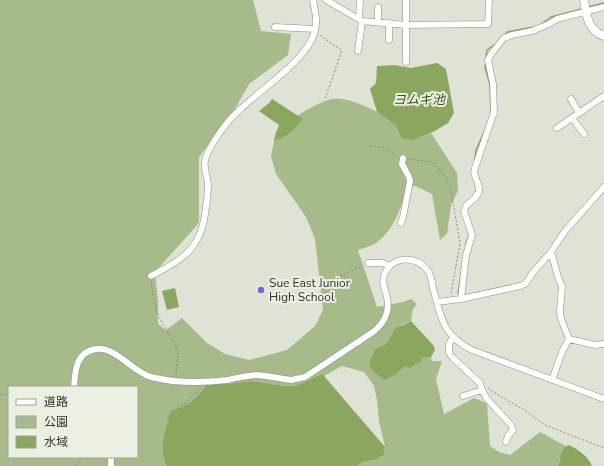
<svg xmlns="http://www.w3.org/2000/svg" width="604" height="466" viewBox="0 0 604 466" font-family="'Nunito Sans','Noto Sans JP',sans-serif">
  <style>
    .green { fill: #a7ba8a; fill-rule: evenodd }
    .water { fill: #8ba65e }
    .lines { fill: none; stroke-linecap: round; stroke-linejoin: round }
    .stream { stroke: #8ba65e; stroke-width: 1.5 }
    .minor-casing { stroke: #8b9084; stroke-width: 7 }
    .major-casing { stroke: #8b9084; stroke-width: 9 }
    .path { stroke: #85887f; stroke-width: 1; stroke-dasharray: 2 2; stroke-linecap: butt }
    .minor { stroke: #fff; stroke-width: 6 }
    .major { stroke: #fff; stroke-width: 8 }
    .poi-dot { fill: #7860da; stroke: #ebf0e3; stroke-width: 1.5 }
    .labels { text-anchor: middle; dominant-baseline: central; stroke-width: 4; stroke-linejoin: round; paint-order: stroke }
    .poi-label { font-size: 12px; fill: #30322d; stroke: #ebf0e3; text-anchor: start }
    .water-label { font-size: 13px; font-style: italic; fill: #3c4e1a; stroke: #ebf0e3 }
  </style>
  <rect width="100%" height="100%" fill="#dee3d6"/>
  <path class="green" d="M0 0H253L261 31 291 34 288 55 249 84 235 109 199 157V223L155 272 158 302V324L166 330 182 318 207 343 225 354 249 360 287 350 315 326 323 310 315 239 306 217 276 174 271 156 276 131C293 119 311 104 332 99 346 95 386 114 396 125 400 129 401 134 402 139L413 140 431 133 457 173 458 191 451 205 447 234 440 240 432 194 415 186 408 188C400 209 394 230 376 243 371 246 364 248 358 250L377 307 403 302 411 299 417 304 413 309 411 321 396 327 386 344 375 349 390 377 394 375 404 367 413 368 416 364 420 362 422 358 431 357 432 361H442L436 379 444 414 474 398 487 403 490 446 499 452 510 455 540 432 566 446 559 459V466H357L362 462 375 460 384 455 385 447 379 421 377 400 374 386 364 372 342 366 324 376 320 374 298 385 285 386 252 381 227 384 208 383C194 401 191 404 170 411 166 429 157 449 167 466H0ZM9 387H137V457H9Z"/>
  <path class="water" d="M437 63 446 69 454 113 448 123 435 131 413 140 402 139 396 125 377 112 370 89 376 83 377 66 394 65 411 68Z
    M272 99 303 119C295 129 287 138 274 140L279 125 259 111 269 103Z
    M175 288 179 307 167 310 162 291Z
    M411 321 434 346 435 350 431 357 422 358 421 362 416 364 412 368 404 367C398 372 392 378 384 380L370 368V362L375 349 386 344 396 327 403 325Z
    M321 374 324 376 385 447 384 455 375 460 362 462 357 466H167C157 449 166 429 170 411 191 404 194 401 208 383L227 384 252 381 285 386 298 385Z
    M569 445C579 450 588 456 592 466H559C559 458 561 453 566 446Z"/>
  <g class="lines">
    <path class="stream" d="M588 7 604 3
      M540 25 551 17 582 9
      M504 36 507 32 534 27
      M486 58 487 50 494 45
      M486 63 485 67 490 85 491 113
      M475 160 476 150 486 128
      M466 244 469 235
      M458 294 462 268"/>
    <g class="minor-casing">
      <path id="minor" d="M326 0 362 21 406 25 488 24 489 0
        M378 7V22
        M359 19 360 0
        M275 27 315 29
        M389 40V23
        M358 51 362 21
        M406 62V0
        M571 99 579 113
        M572 118 584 134
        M557 128 604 96
        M401 223 403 217 410 181 409 177 402 164 403 158
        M551 252 559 280 562 286 560 311 561 319 569 339
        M368 263H383L390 266
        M151 276C186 258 202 247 206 207 207 200 208 192 208 185 208 177 203 169 205 161 207 151 218 135 224 127 245 96 314 62 316 24 317 17 314 8 313 0
        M461 299 466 255 472 235 464 211 466 206 475 198 479 192V187L474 173 475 168 494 112 493 84 488 60 492 53 504 38 512 35 532 31 549 24 557 19 604 7
        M437 302 461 299 520 286 525 284 534 271 551 252 565 231 604 187
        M453 337 449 344V353L453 358 480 383 482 390 487 399 511 425 513 430 508 436 506 442
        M552 380 562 352 569 339 595 345 604 344
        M74 387C75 371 76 352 96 349 115 346 133 372 151 377 175 383 203 383 227 380 237 378 247 376 257 375L266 376 291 380 305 377 373 332C378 328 384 322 386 315 388 310 388 302 387 297 385 289 381 281 385 273 394 255 417 256 428 271 431 275 432 282 433 288 441 317 442 335 472 350L604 399
        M463 396 482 390
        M111 457V466"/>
    </g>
    <g class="major-casing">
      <path id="major" d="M584 0C586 14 588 31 604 36"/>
    </g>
    <path class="path" d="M320 35 335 46 342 50 325 99
      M370 146 382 147 397 156
      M409 159 431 162 437 166 446 178 451 191 460 243 451 294
      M151 282 156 310 161 321 172 339 178 351 176 375
      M326 283 362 266
      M488 388 506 400 523 409 545 425 604 448
      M0 395 9 394
      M177 407 185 403 201 388
      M76 466 83 457"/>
    <use href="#minor" class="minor"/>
    <use href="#major" class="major"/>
  </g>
  <circle class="poi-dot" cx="261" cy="290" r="4"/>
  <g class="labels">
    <g class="poi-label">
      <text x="269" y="283">Sue East Junior<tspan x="269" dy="14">High School</tspan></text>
    </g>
    <g class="water-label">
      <text x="419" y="100">ヨムギ池</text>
    </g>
  </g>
  <rect x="8" y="386" width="130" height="72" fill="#ebf0e3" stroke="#a0a49a"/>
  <rect x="16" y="399" width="20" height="6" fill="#ffffff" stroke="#a0a49a"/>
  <text x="44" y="406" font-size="12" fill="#30322d">道路</text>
  <rect x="16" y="416" width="20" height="12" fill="#a7ba8a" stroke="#a0a49a"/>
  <text x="44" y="426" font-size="12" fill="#30322d">公園</text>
  <rect x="16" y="436" width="20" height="12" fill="#8ba65e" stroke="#a0a49a"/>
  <text x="44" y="446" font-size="12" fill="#30322d">水域</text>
</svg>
